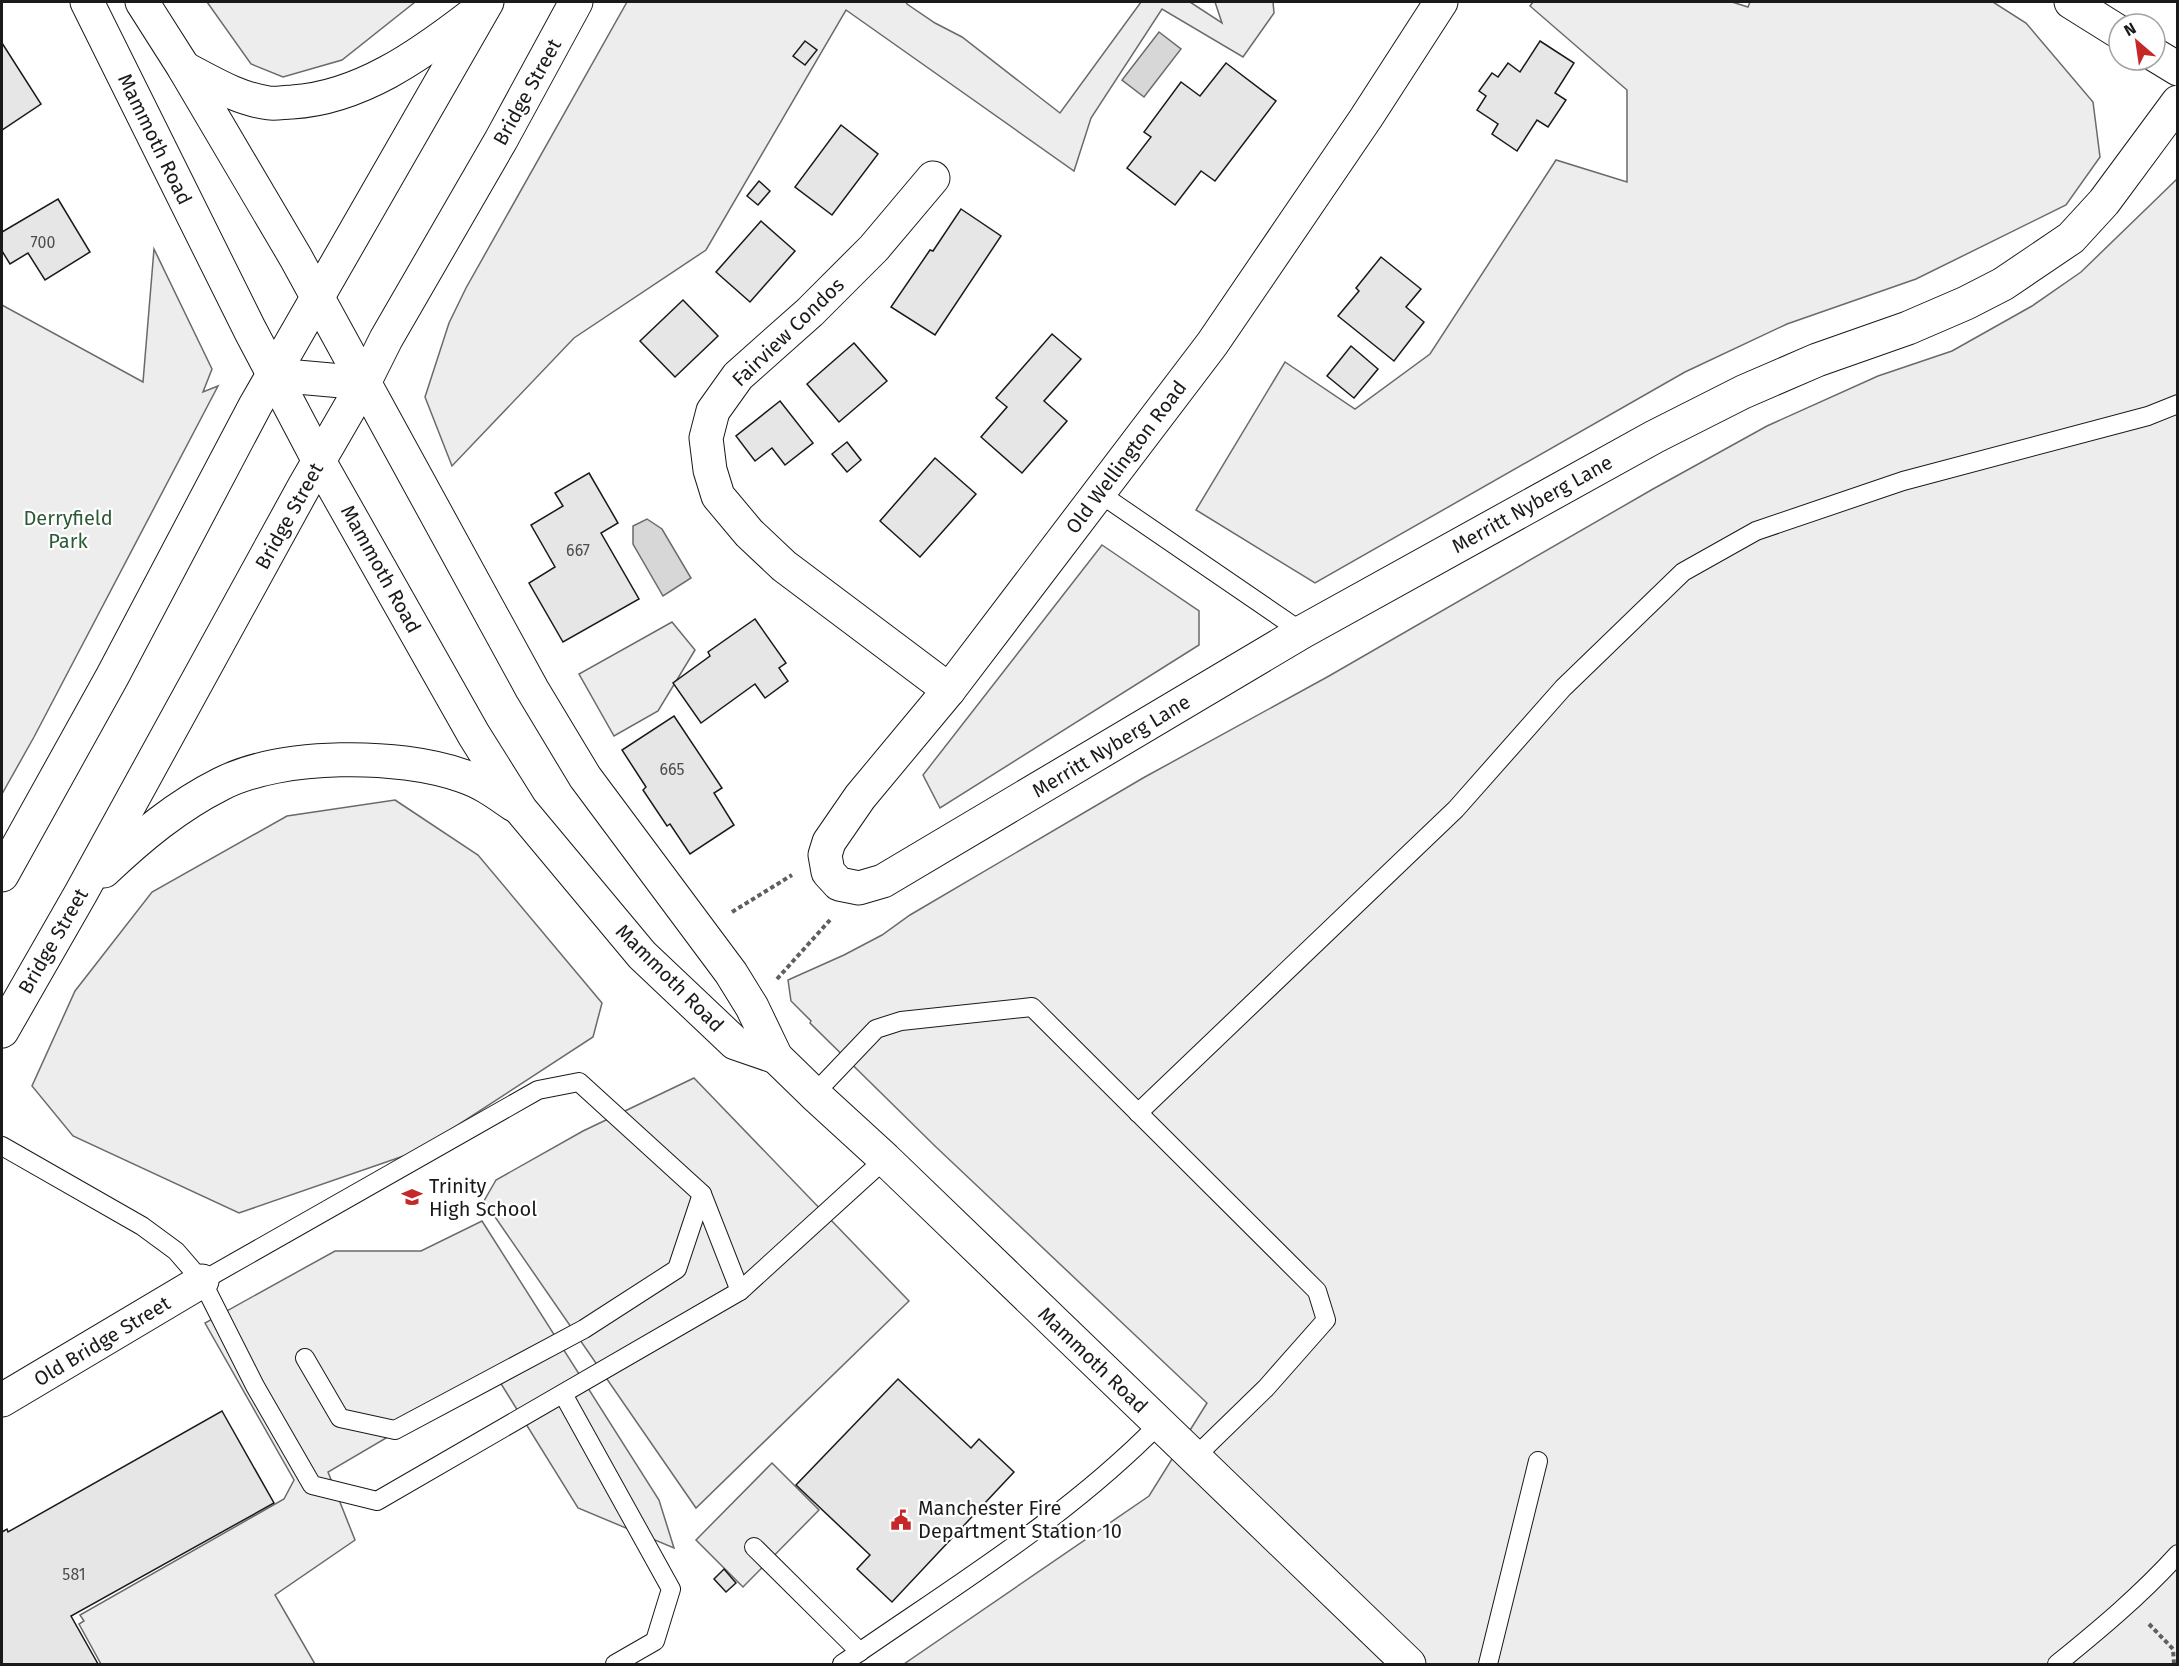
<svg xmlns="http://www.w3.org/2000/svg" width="2179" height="1666" font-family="'Fira Sans',sans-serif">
<rect width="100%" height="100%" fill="#fff"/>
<!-- built -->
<g fill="#ededed" stroke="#6a6a6a" stroke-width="1.5">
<polygon points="207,2 415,2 342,60 283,77 251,64"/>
<polygon points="627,2 906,2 907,4 935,23 962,37 1060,113 1141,2 1190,2 1222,23 1215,2 1273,2 1274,13 1243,57 1162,9 1091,118 1074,171 846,10 706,250 574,338 452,466 425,397 449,323 466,288"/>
<polygon points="1533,2 1732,2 1748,7 1750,2 1993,2 2026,23 2093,102 2100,157 2066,205 1916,279 1787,324 1685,372 1315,583 1196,510 1285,362 1355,409 1430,354 1556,160 1627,182 1627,90 1530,6"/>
<polygon points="2177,179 2177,1664 904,1664 1149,1496 1207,1403 936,1147 810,1023 811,1021 791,1001 788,980 844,955 882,935 910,915 1143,778 1329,676 1653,489 1767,426 1878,376 1952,351 2032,306 2081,272"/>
<polygon points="154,249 212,369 203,392 218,386 34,737 2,794 2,305 143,382"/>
<polygon points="1102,545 1199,611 1199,645 940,808 923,775"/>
<polygon points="672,622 695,650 658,711 614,736 579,674"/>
<polygon points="395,800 478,855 602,1003 593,1037 418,1151 239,1213 73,1136 32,1086 75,991 152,892 287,816"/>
<polygon points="694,1078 909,1301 696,1508 484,1201 496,1180 583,1131"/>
<polygon points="482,1221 659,1500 674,1548 578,1508 495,1374 328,1472 355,1540 275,1595 315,1664 101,1664 79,1624 84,1621 80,1615 284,1499 294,1480 205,1323 335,1251 421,1251"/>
<polygon points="772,1463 819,1510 743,1587 696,1540"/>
</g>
<!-- water -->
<g fill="#d7d7d7" stroke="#6a6a6a" stroke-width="1.5">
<polygon points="1159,32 1181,49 1144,97 1122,80"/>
<polygon points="647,519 662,529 691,578 663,596 633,544 633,526"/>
</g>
<!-- building -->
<g fill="#e6e6e6" stroke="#1a1a1a" stroke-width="1.5">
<polygon points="805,41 817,50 805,65 793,56"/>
<polygon points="1540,41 1574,63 1555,93 1566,100 1548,127 1537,120 1517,151 1492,134 1498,124 1477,110 1486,96 1479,91 1492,73 1498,77 1508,63 1520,72"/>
<polygon points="2,43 41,104 2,130"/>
<polygon points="1226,63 1276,101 1215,181 1201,171 1175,205 1127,168 1151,137 1144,132 1181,82 1200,96"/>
<polygon points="841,125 878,154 832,215 795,187"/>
<polygon points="759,181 770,191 758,205 747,196"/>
<polygon points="58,199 90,252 45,280 28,253 10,264 2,251 2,232"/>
<polygon points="961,209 1001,236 935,335 891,307 930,250 933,251"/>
<polygon points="761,221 795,251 750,302 716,272"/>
<polygon points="1381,257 1421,289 1406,307 1424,322 1394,361 1338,316 1359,291 1356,288"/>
<polygon points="683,300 718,336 675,377 640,341"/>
<polygon points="1052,334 1081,359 1044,401 1067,421 1022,473 981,437 1007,407 996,398"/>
<polygon points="854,343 887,381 839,422 807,384"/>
<polygon points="1351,346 1378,369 1354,398 1327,376"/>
<polygon points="780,401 813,443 785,465 772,448 755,461 736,436"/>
<polygon points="847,442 861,460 847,472 832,454"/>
<polygon points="935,458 976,494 920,557 880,521"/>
<polygon points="589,473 618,523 601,533 639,599 563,642 529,583 555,567 531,525 563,506 555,493"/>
<polygon points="755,619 786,663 779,668 788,681 765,698 755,684 701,723 673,683 710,656 708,652"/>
<polygon points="674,716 722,788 714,793 734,825 690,854 670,824 667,826 643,790 646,787 622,750"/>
<polygon points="898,1379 971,1448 979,1439 1014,1472 892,1602 857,1569 870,1555 796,1485"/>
<polygon points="222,1411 274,1503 71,1616 98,1664 2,1664 2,1532 7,1529 8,1532"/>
<polygon points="724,1569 736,1583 726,1592 714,1579"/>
</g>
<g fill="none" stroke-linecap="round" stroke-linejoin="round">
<!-- lane casing -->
<g stroke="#1a1a1a" stroke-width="20">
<g id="lane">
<polyline points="1099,493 1302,632"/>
<polyline points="814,1094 876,1029 901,1021 1032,1007 1317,1291 1326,1320 1266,1388 1195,1457"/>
<polyline points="1138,1113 1456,809 1563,688 1683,572 1756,531 1903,481 2148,416 2178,404"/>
<polyline points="2,1146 142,1226 176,1251 202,1281 255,1386 312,1485 377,1501 740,1291 885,1159"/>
<polyline points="202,1281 538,1090 579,1082 702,1194 740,1291"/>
<polyline points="305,1358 340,1418 395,1430 584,1329 677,1269 702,1194"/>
<polyline points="563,1394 671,1589 655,1641 615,1664"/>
<polyline points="754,1547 860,1652"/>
<path d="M842 1664C951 1588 1066 1519 1159 1424"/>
<polyline points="1488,1664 1538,1461"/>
<path d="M2057 1664C2099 1630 2141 1595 2178 1554"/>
</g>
</g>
<!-- street casing -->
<g stroke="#1a1a1a" stroke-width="35">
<g id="street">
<polyline points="1441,2 1366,118 1212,344 949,690 860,797 829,842 825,855 828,872 839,884 859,888 883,881 1302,632 1654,437 1743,392 1817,360 1908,328 1966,303 2003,284 2071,238 2104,202 2178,102"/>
<polyline points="933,178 874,248 810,312 738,376 713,411 706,438 710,470 718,496 749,533 784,566 949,690"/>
<polyline points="2,1400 202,1281"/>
</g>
</g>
<!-- secondary casing -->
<g stroke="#1a1a1a" stroke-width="35">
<g id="secondary">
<polyline points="87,2 250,330 319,461 474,735 521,810 642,955 735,1043 776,1057"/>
<polyline points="142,2 184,68 296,258 532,689 585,777 731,973 752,1007 776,1057 814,1094 885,1159 1409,1664"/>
<polyline points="2071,2 2119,32"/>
<polyline points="2155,55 2178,69"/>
<path d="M184 68C211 82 238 99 269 103 276 104 285 102 292 102 360 98 420 55 472 15"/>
<polyline points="275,375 364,383"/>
<path d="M104 871C140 837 177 806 221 784 282 753 398 753 463 776 482 782 498 794 514 805"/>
<polyline points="2,875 112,677 255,406 487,2"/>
<polyline points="2,1031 81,893 305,485 364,383 386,339 501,140 576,2"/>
</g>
</g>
<!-- path -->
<g stroke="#5f5f5f" stroke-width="4" stroke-dasharray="4.5 3" stroke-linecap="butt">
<polyline points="732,912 792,875"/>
<polyline points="777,979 830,920"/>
<polyline points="2149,1624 2173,1649 2174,1664"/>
</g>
<!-- lane -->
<use href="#lane" stroke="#fff" stroke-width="18"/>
<!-- street -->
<use href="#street" stroke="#fff" stroke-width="33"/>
<!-- secondary -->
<use href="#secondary" stroke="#fff" stroke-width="33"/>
</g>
<!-- icons -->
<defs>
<g id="school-bare" transform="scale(1.62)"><path d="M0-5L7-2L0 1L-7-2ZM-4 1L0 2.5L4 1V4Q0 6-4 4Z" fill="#c62828" stroke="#fff" stroke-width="2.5" paint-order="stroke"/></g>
<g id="civic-bare" transform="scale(1.62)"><path d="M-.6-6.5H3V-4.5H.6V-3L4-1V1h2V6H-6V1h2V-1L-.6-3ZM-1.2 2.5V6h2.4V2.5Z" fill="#c62828" stroke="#fff" stroke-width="2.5" paint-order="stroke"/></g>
</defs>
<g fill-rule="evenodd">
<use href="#school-bare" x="412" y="1197"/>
<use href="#civic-bare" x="901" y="1520"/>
</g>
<g text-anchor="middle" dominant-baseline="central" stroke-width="4.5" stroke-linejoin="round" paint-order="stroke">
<!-- number labels -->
<g font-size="16" fill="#4d4d4d">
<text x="43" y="242">700</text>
<text x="578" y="550">667</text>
<text x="672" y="769">665</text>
<text x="74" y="1574">581</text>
</g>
<!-- street labels -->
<g font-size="20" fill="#1a1a1a" stroke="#fff">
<text transform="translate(527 92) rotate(-61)">Bridge Street</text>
<text transform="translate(155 139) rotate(64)">Mammoth Road</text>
<text transform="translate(788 332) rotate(-44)">Fairview Condos</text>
<text transform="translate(1126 457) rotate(-53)">Old Wellington Road</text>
<text transform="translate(1532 504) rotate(-29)">Merritt Nyberg Lane</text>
<text transform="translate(289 516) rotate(-61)">Bridge Street</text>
<text transform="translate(381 569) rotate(61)">Mammoth Road</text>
<text transform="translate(1111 746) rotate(-31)">Merritt Nyberg Lane</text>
<text transform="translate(53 941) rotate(-60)">Bridge Street</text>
<text transform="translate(670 978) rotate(45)">Mammoth Road</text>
<text transform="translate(102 1341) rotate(-31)">Old Bridge Street</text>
<text transform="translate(1093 1360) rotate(44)">Mammoth Road</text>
</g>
<!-- park labels -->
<g font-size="20" fill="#2b5a34" stroke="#fff">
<text x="68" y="518">Derryfield<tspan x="68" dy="23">Park</tspan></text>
</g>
<!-- poi labels -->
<g font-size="20" fill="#1a1a1a" stroke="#fff" text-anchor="start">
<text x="429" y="1186">Trinity<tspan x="429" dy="23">High School</tspan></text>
<text x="918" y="1508">Manchester Fire<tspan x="918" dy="23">Department Station 10</tspan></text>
</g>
</g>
<!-- border -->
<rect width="2179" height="1666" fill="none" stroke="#1a1a1a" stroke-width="6"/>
<!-- north arrow -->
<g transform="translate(2137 42) rotate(331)"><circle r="28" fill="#ffffff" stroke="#a3a3a3" stroke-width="1.5"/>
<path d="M0-4.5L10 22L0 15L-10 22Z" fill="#c62828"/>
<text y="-9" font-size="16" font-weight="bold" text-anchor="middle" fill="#1a1a1a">N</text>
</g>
</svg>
